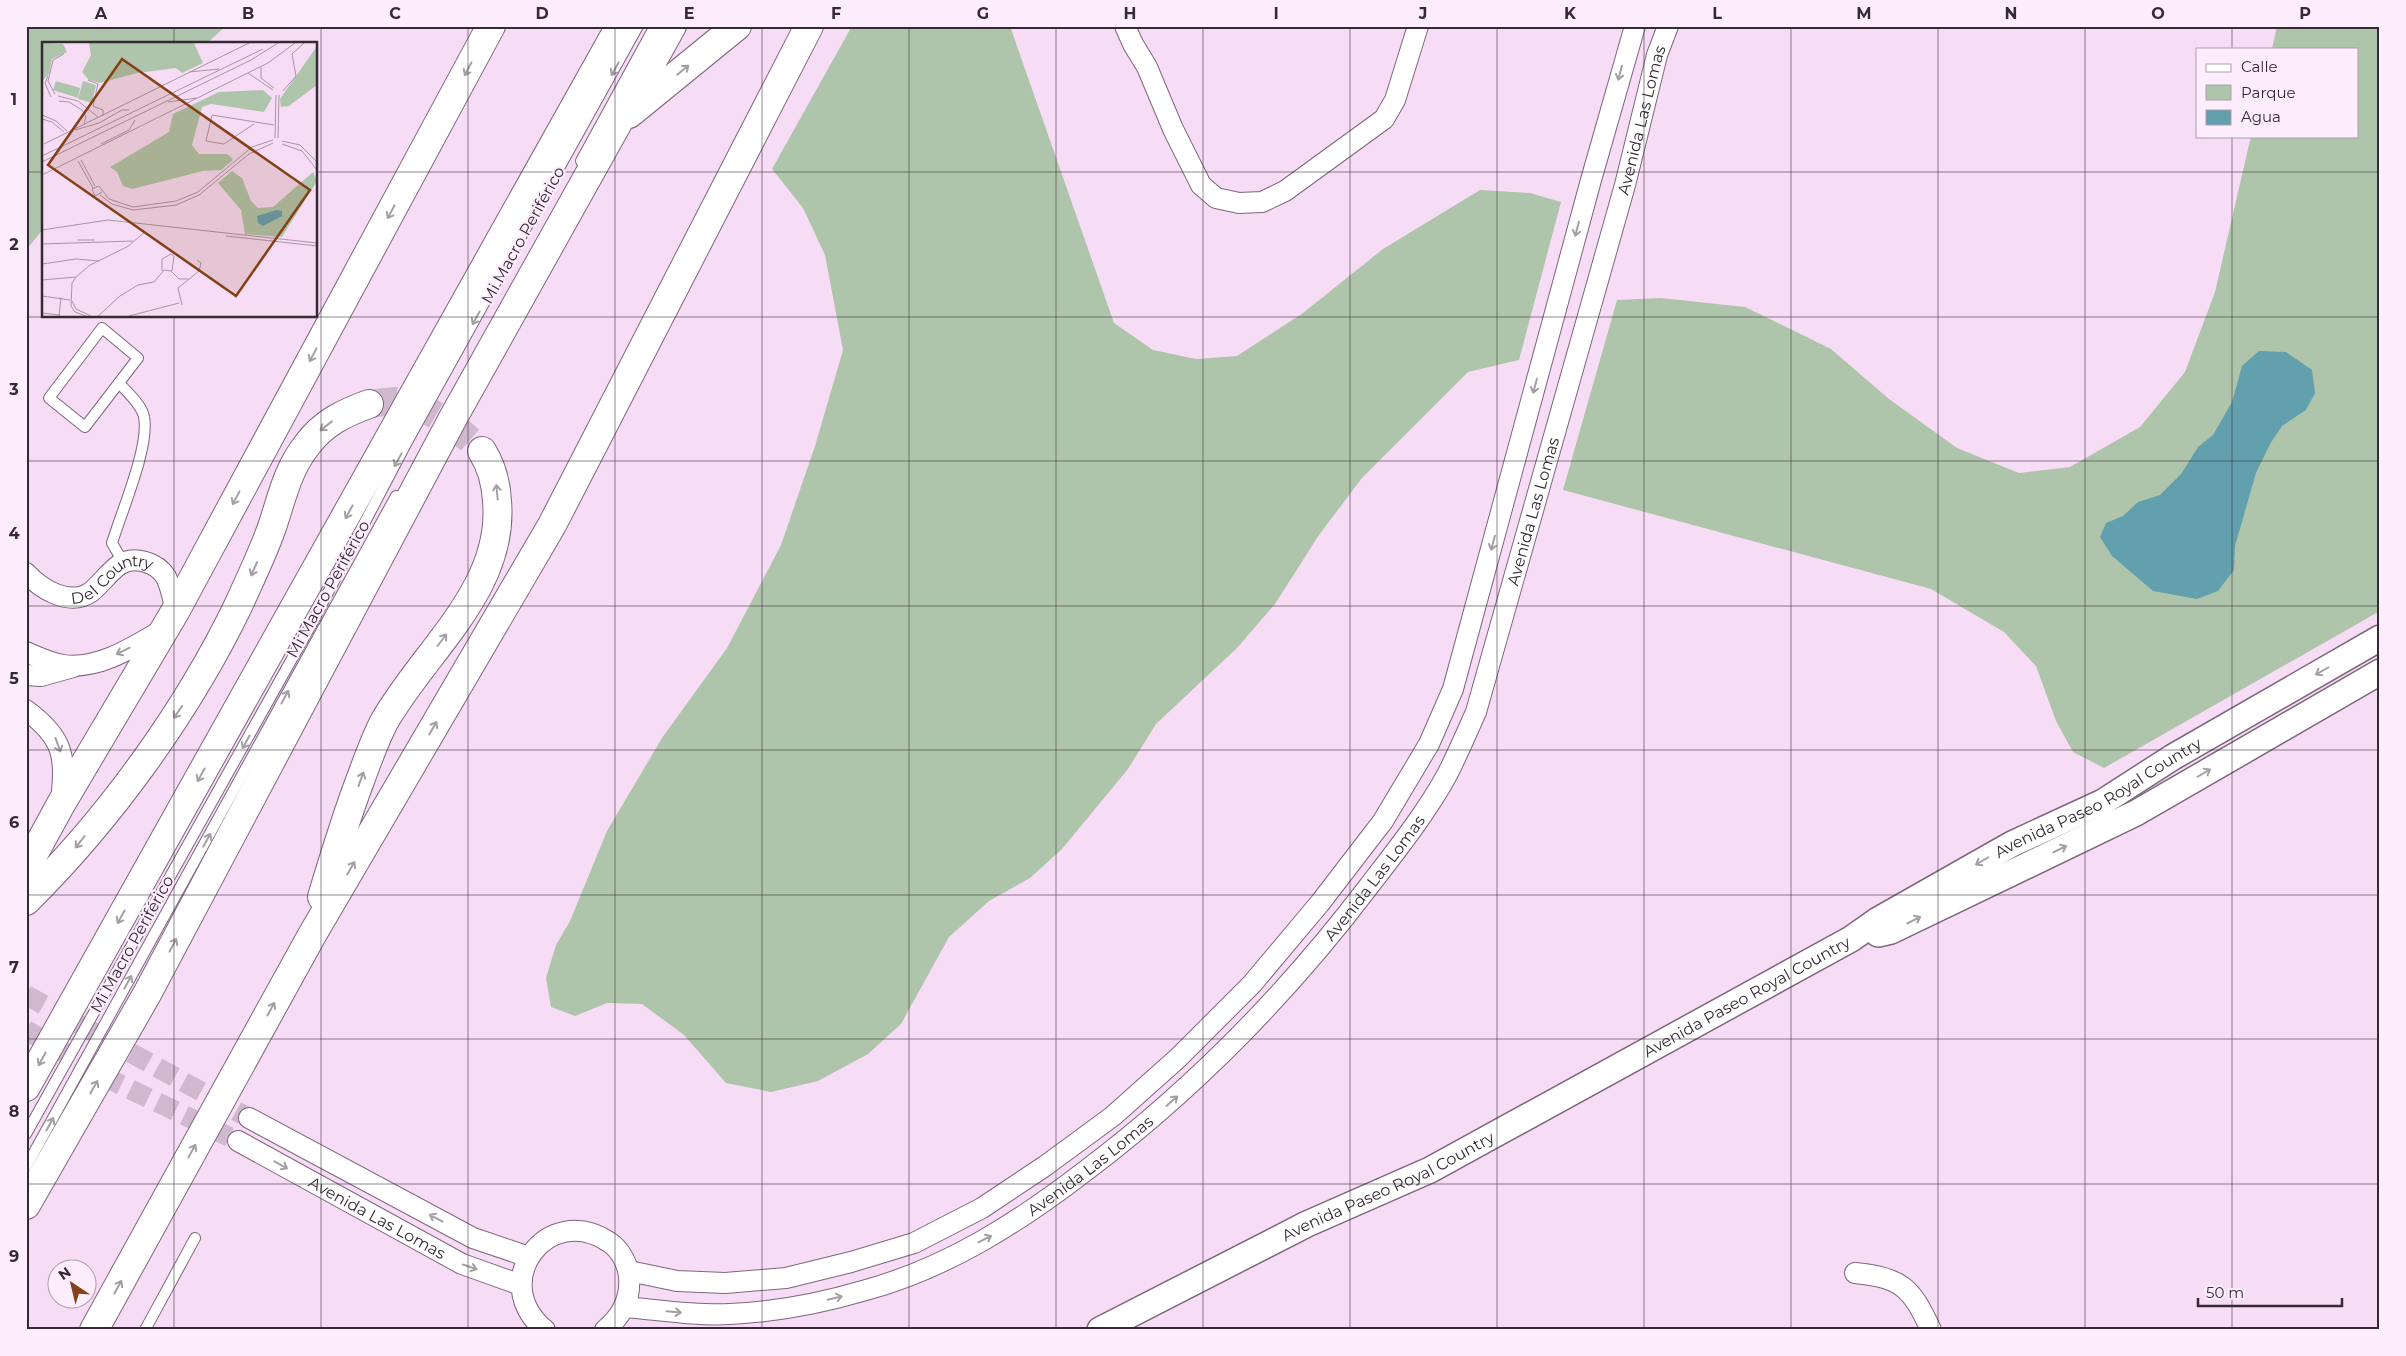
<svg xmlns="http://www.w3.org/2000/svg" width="2406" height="1356" font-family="Montserrat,sans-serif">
<rect width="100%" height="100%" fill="#f7dcf6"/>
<!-- green -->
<g fill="#afc5ab">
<polygon points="26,26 226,26 206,44 44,44 44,228 26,250"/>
<polygon points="852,26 1010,26 1114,323 1153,350 1196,359 1237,356 1303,313 1383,249 1480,190 1530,193 1561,202 1519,360 1468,372 1362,478 1319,535 1275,604 1237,648 1156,724 1128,769 1062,849 1030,878 989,901 949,937 901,1024 868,1054 818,1081 771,1092 726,1083 684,1035 642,1004 607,1003 575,1016 551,1007 546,978 556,945 570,921 607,831 662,738 727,648 781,545 815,446 843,350 825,255 803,208 772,169"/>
<polygon points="2277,26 2380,26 2380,611 2104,768 2073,752 2056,721 2036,666 2004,632 1931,589 1563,490 1617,300 1661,298 1745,307 1831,349 1889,399 1957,448 2019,473 2070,467 2140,427 2185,372 2215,292 2251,136 2357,136 2357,49 2272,49"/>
</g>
<!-- water -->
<polygon fill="#63a0ae" points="2259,351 2286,352 2312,370 2315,393 2306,410 2282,426 2270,444 2256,473 2235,546 2234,570 2218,591 2197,599 2153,591 2112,556 2100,537 2106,523 2123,516 2138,502 2160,495 2181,474 2198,447 2213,435 2232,402 2242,366"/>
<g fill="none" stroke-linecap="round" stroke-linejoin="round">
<!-- minor-tunnel -->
<g stroke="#d0b8cf" stroke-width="20" stroke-dasharray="20 10" stroke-linecap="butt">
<polyline points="26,995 249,1118"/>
<polyline points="26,1030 119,1084 238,1141"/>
</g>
<!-- secondary-tunnel -->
<path stroke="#d0b8cf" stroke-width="28" stroke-dasharray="28 14" stroke-linecap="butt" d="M369 404C378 403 387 401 396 401 424 402 463 432 482 451"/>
<!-- service casing -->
<g stroke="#7e667e" stroke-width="12">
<g id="service">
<polyline points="581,161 655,26"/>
<polygon points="102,328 138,358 85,427 49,398"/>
<path d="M119 383C127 392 142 405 144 417 150 446 121 513 112 543L123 562"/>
<polyline points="26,1134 312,623 408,440 638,26"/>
<polyline points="26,1167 396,496"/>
<polyline points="145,1330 195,1238"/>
</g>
</g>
<!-- minor casing -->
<g stroke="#7e667e" stroke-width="22">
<g id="minor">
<polyline points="1125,26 1133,44 1147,67 1173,129 1201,185 1216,198 1239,203 1262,202 1285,191 1384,119 1395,100 1418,26"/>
<path id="s1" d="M26 573C41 589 69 607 91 592 101 584 108 573 119 565 133 555 157 562 166 577 171 587 173 600 176 610"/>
<path d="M26 652C38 657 50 663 63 665 99 670 135 646 164 629"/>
<polyline points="26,675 41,676 73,667"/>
<path d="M26 710C64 738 66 756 61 801"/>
<polyline points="249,1118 473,1238 529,1257"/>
<path id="s2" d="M238 1141 462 1264 521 1285"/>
<polyline points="629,1271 677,1281 725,1283 786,1278 851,1262 914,1243 982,1208 1045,1166 1113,1116 1178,1058 1252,984 1320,903 1383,821 1429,744 1453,689 1591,180 1635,26"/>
<path d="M1855 1273C1902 1278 1911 1287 1931 1330"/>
<path id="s3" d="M625 1307C660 1310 696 1316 730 1314 776 1312 822 1303 866 1290 947 1268 1019 1222 1084 1172 1193 1090 1287 994 1369 886 1396 851 1427 812 1448 773 1458 753 1467 732 1476 712L1625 185 1657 55 1668 26"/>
<path d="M545 1330C487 1282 548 1201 609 1242 620 1249 628 1264 629 1277 631 1299 622 1316 605 1330"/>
</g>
</g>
<!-- tertiary casing -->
<g stroke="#7e667e" stroke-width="28">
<g id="tertiary">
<polyline points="1878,934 1891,931 2136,813 2380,672"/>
<path id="s4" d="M1100 1330 1307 1224 1430 1170 1851 939 1878 920 2012 844 2103 802 2173 757 2380 638"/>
</g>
</g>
<!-- secondary casing -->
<g stroke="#7e667e" stroke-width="30">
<g id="secondary">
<polyline points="26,868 61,804 176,610 491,26"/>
<path d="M322 897C334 857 346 817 361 778 368 759 375 739 384 722 424 651 505 589 497 501 496 482 492 467 482 451"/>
<path d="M26 901C110 818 188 710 239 604 250 579 263 553 272 527 282 498 287 470 307 445 323 423 344 413 369 404"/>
<polyline points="94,1330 312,935 552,525 809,26"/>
</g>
</g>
<!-- motorway casing -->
<g stroke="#7e667e" stroke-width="30">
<g id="motorway">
<polyline points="629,114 737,26"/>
<polyline points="26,1087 620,26"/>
<polyline points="26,1205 147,994 453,418 672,26"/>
</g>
</g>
<!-- service -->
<use href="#service" stroke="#fff" stroke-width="10"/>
<!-- minor -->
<use href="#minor" stroke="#fff" stroke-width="20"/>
<!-- tertiary -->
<use href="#tertiary" stroke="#fff" stroke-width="25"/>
<!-- secondary -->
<use href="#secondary" stroke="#fff" stroke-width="28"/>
<!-- motorway -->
<use href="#motorway" stroke="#fff" stroke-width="28"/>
</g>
<!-- one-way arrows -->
<defs><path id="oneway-shaft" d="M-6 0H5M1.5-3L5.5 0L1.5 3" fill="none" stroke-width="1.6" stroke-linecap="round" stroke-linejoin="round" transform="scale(1.25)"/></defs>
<g stroke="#a49fa4">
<use href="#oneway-shaft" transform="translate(468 69) rotate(118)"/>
<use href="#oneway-shaft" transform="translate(615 69) rotate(119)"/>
<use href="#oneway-shaft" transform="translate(683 70) rotate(-39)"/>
<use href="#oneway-shaft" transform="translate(1620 73) rotate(105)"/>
<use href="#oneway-shaft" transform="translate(391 212) rotate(118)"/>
<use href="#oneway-shaft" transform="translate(1577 229) rotate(105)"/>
<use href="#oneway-shaft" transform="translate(476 318) rotate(119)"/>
<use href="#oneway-shaft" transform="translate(313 355) rotate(118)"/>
<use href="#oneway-shaft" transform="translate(1535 386) rotate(105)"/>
<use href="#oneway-shaft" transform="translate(326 426) rotate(142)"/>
<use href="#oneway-shaft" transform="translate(398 460) rotate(118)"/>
<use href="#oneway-shaft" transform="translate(497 492) rotate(-95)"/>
<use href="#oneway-shaft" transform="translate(236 498) rotate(118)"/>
<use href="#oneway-shaft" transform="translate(349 512) rotate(119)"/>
<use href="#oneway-shaft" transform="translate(1493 543) rotate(105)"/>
<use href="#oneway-shaft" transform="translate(254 569) rotate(114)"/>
<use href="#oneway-shaft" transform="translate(442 640) rotate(-53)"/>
<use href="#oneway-shaft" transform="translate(123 651) rotate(154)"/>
<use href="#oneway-shaft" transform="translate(2322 671) rotate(150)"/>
<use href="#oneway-shaft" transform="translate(285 697) rotate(-61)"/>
<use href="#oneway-shaft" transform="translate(178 712) rotate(124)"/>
<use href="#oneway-shaft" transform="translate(433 728) rotate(-60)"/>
<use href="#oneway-shaft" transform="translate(246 742) rotate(119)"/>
<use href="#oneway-shaft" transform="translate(58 745) rotate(70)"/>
<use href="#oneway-shaft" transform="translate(2204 773) rotate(-30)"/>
<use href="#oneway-shaft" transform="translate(201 775) rotate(119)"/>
<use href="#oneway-shaft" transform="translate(361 779) rotate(-70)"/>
<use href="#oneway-shaft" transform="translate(207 840) rotate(-61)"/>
<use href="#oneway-shaft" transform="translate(80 842) rotate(128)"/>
<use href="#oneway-shaft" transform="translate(2060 849) rotate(-26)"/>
<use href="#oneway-shaft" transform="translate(1982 861) rotate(150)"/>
<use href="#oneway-shaft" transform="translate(351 868) rotate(-60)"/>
<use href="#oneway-shaft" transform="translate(121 917) rotate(119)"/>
<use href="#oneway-shaft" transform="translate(1914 920) rotate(-26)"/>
<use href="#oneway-shaft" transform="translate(173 945) rotate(-62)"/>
<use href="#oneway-shaft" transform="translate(128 982) rotate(-61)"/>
<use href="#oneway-shaft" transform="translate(271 1009) rotate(-61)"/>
<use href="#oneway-shaft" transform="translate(42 1059) rotate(119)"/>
<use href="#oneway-shaft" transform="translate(94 1087) rotate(-60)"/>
<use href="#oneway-shaft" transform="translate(1172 1101) rotate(-41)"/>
<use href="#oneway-shaft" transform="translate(50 1124) rotate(-61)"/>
<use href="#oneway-shaft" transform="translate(192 1151) rotate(-61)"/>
<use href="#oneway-shaft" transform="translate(281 1165) rotate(29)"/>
<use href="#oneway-shaft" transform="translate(436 1218) rotate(-152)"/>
<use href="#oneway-shaft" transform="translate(985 1239) rotate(-27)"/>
<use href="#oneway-shaft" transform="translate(470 1267) rotate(19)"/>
<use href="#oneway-shaft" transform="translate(118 1287) rotate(-61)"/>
<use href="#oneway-shaft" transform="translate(835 1298) rotate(-14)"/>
<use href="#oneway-shaft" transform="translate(674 1312) rotate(5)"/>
</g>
<!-- grid -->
<path fill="none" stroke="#342a34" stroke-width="1" stroke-opacity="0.55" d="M174 26V44M321 26V1330M468 26V1330M615 26V1330M762 26V1330M909 26V1330M1056 26V1330M1203 26V1330M1350 26V1330M1497 26V1330M1644 26V1330M1791 26V1330M1938 26V1330M2085 26V1330M2232 26V49M2232 136V1330M26 172H44M316 172H2380M174 316V1330M26 317H2380M26 461H2380M26 606H2380M26 750H2380M26 895H2380M26 1039H2380M26 1184H2380"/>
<g text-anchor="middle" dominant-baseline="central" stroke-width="4.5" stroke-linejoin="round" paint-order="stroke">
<!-- street labels -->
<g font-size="16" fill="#342a34" stroke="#fdedfd">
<text stroke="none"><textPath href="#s3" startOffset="1718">Avenida Las Lomas</textPath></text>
<text transform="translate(523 235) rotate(-61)">Mi Macro Periférico</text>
<text stroke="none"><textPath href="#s3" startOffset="1312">Avenida Las Lomas</textPath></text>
<text stroke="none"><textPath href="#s1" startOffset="100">Del Country</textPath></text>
<text transform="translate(328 589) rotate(-61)">Mi Macro Periférico</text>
<text stroke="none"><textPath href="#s4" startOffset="1132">Avenida Paseo Royal Country</textPath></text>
<text stroke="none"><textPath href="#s3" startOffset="908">Avenida Las Lomas</textPath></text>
<text transform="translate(132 944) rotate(-61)">Mi Macro Periférico</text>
<text stroke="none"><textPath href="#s4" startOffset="728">Avenida Paseo Royal Country</textPath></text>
<text stroke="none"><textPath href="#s3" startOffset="502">Avenida Las Lomas</textPath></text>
<text stroke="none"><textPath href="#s4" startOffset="322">Avenida Paseo Royal Country</textPath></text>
<text stroke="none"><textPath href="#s2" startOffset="159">Avenida Las Lomas</textPath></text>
</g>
</g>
<!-- overview -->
<g transform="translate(42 42)">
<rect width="275" height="275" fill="#f7dcf6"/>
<path d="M0 1 21 2 25 10 10 17 7 32 0 39ZM47 1H152L161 21 140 31 134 26 95 31 58 41 47 38 40 30 49 13ZM275 4V43L247 64 239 65 238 57ZM14 39 38 46 36 56 11 48ZM41 39 54 43 50 61 36 57ZM221 48 230 56 222 70 169 62 160 65 150 103 157 112H185L189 115 191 118 179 128 161 129 90 147 81 144 75 130 68 125 127 90 131 72 177 50ZM190 129 200 136 209 159 216 166 231 165 271 130 275 139 240 195 203 192 199 168 176 141Z" fill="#afc5ab"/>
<path d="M235 168 240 169V174L221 184 216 181 215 174Z" fill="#63a0ae"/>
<path fill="none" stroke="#a995a8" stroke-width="1" d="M219 25V36L232 46M147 30 177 27M206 31 231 48M6 34 3 41 9 55M46 38 56 42 51 64 61 68V74M241 49 254 34 250 12 262 1M13 52 6 39 11 18 22 12M16 54 36 59 56 75M17 59 27 60 40 68 44 75 42 82M126 60 155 56M0 73 14 79 25 89M0 77 10 80 22 90M212 82 182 102 164 99 170 73 232 83M33 88 57 81 80 68H87M233 96 234 53M236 96 237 53M240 99 258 103 275 120M2 102 207 1M59 102 87 88 93 78M240 102 260 109 275 128M0 114 221 7M39 118 53 144M36 119 51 146M0 120 209 18 236 1M0 133 226 21 253 1M60 150 53 154 50 147 57 144 67 157 91 165 134 159 156 150 210 105 231 98M58 153 70 162 91 168 134 163 157 153 207 112 231 101M0 188 66 178 275 201M184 194 275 204M35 198H53M0 202 91 199M0 222 34 217 57 219M120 229V217L129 212 132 214 130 229M0 238 34 235M0 254 28 258M30 259 34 267 49 274M140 263 136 246 157 229 159 221 155 218M0 271 18 273M17 274 19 255M44 274 33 270 29 264 30 241 34 235 48 223 85 205 103 190M56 274 78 254 96 243 112 240 122 228 129 229 137 237H147M87 274 137 261"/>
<path fill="#844016" fill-opacity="0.15" stroke="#844016" stroke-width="2.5" d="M80 17 268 148 194 254 6 123Z"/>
<rect width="275" height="275" fill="none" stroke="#342a34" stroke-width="2.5"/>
</g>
<!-- border -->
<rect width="2406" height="1356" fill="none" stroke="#fdedfd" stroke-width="55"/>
<!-- legend -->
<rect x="2196" y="48" width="162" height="90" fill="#fdedfd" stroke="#ad9fad"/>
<rect x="2206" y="64" width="25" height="8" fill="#ffffff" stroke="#ad9fad"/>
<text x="2241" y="72" font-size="15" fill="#342a34">Calle</text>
<rect x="2206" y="85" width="25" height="15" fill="#afc5ab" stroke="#ad9fad"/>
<text x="2241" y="98" font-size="15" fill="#342a34">Parque</text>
<rect x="2206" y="110" width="25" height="15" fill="#63a0ae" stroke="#ad9fad"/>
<text x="2241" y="122" font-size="15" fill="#342a34">Agua</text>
<!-- north arrow -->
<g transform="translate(72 1284) rotate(325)"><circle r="24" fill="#fdedfd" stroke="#ad9fad"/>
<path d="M0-4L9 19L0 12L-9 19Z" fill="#844016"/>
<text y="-8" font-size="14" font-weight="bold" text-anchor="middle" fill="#342a34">N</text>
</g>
<!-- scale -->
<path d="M2198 1298v8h144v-8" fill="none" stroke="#342a34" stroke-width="2.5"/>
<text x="2206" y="1298" font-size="15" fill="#342a34" stroke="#fdedfd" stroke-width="4" paint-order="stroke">50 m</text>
<rect x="28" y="28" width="2350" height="1300" fill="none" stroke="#342a34" stroke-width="2"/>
<g font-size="16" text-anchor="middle" font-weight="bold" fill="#342a34">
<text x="101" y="19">A</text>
<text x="248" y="19">B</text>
<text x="395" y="19">C</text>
<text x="542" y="19">D</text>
<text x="689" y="19">E</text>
<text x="836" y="19">F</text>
<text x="983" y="19">G</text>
<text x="1130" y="19">H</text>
<text x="1276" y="19">I</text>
<text x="1423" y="19">J</text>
<text x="1570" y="19">K</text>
<text x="1717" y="19">L</text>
<text x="1864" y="19">M</text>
<text x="2011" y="19">N</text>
<text x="2158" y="19">O</text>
<text x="2305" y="19">P</text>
<text x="14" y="105">1</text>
<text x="14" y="250">2</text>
<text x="14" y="395">3</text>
<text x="14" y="539">4</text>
<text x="14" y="684">5</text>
<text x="14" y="828">6</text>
<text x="14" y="973">7</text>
<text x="14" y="1117">8</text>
<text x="14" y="1262">9</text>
</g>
</svg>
